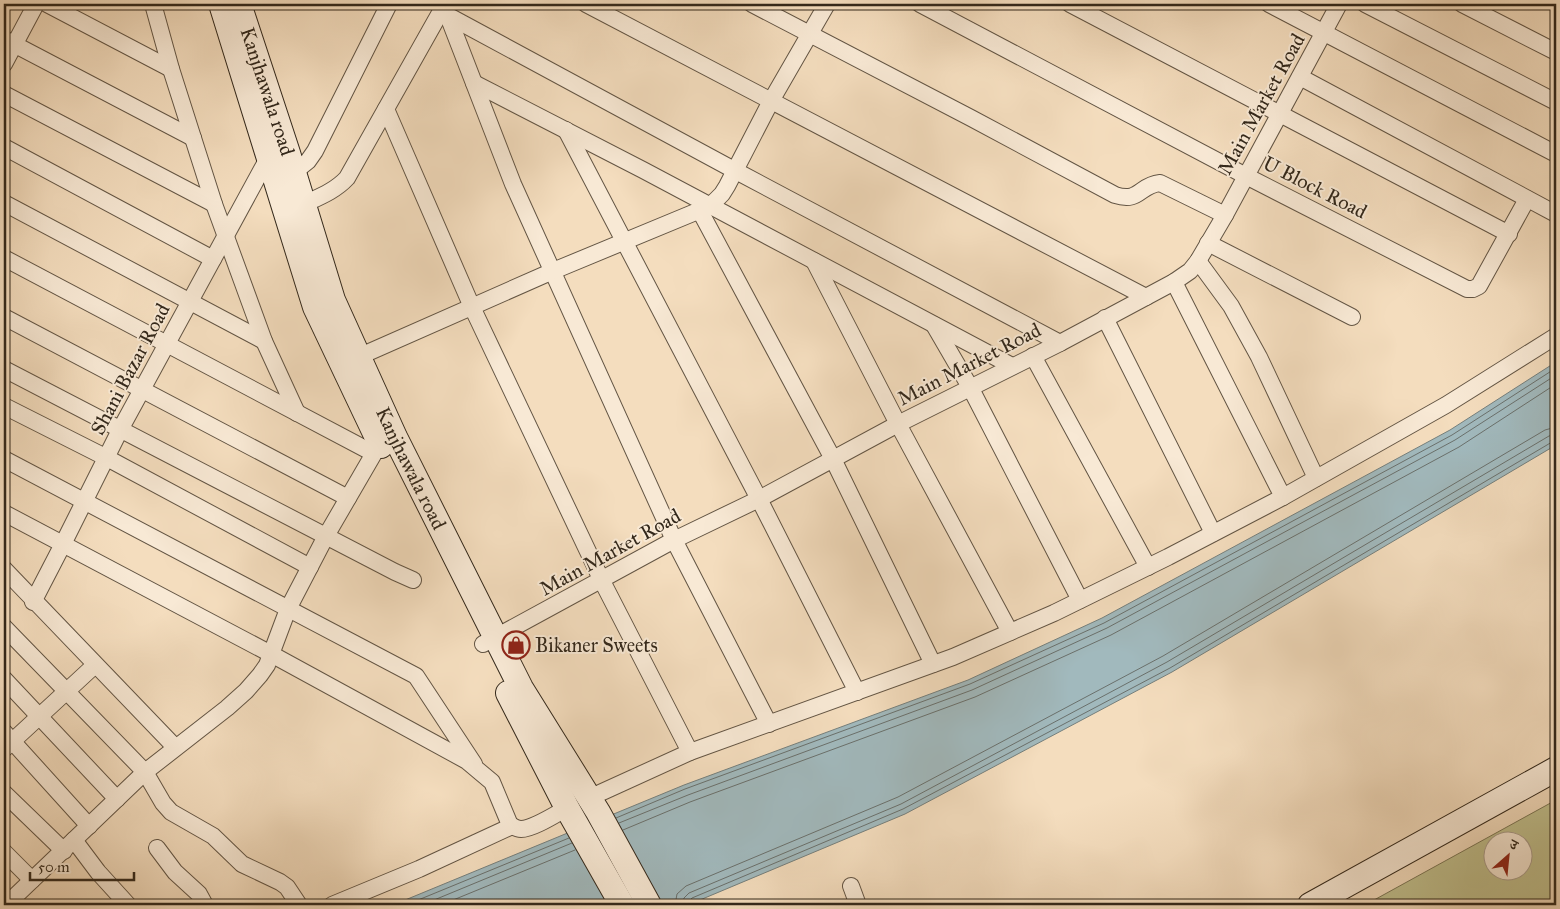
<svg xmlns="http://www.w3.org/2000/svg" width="1560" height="909" font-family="'IM FELL Great Primer','Noto Serif Devanagari',serif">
<rect width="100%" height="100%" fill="#f4ddbe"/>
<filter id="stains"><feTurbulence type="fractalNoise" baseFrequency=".004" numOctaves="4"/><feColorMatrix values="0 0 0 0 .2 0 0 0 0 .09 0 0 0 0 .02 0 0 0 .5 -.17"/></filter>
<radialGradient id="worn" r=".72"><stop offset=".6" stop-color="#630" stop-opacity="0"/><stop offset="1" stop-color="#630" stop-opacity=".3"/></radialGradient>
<!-- green -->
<path fill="#c0c08e" stroke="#7a7454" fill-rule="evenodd" d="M1556 800V905H1365ZM1492 842H1522V872H1492Z"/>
<!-- water -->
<polygon fill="#a1b9bd" stroke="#757f7c" points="1556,362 1556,445 1172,672 905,814 688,905 393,905 684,785 968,680 1102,618 1450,430"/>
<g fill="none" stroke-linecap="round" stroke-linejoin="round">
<!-- shore -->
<g stroke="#6a706c" stroke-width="1">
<polyline points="616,818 685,789 970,684 1104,623 1452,435 1556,368"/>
<polyline points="619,823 688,795 972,690 1107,628 1455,440 1556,375"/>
<polyline points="623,830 690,802 975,697 1111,635 1459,447 1556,384"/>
<polyline points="406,905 569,838"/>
<polyline points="422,905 572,843"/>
<polyline points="441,905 575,850"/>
<polyline points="675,905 677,894 686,886 898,797 1163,656 1545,430 1556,427"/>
<polyline points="682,905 684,898 689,893 901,804 1167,662 1549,436 1556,434"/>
<polyline points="688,905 689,901 692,898 903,809 1170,668 1552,442 1556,441"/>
</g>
<!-- street casing -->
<g stroke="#635544" stroke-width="18">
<g id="street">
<polyline points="47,4 171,69"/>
<polyline points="153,4 171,69 214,204 264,341 297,413"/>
<polyline points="586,4 1146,297"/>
<path d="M752 4 971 118 1115 195C1140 203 1139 185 1160 183L1225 215"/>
<polyline points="920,4 1246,176 1467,289 1473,289 1479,286 1527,199"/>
<polyline points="1070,4 1509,234"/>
<polyline points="1269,4 1556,154"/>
<polyline points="1365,4 1556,102"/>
<polyline points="1462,4 1556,52"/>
<polyline points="445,14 734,170 1060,343"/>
<polyline points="448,16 513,184 674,540 769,724"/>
<polyline points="4,39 193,138"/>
<polyline points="4,64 36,4"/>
<polyline points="1300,77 1556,214"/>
<polyline points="474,83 643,170 1012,366"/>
<polyline points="4,94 214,204"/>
<polyline points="386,109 472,307 602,581 690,752"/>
<polyline points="566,130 759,499 857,692"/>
<polyline points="4,147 213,259"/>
<polyline points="293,173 308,161 315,151 389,4"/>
<polyline points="4,203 264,341"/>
<path d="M302 205C319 197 335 191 347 178L445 4"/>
<polyline points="700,211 833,459 933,664"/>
<polyline points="1208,243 1352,317"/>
<polyline points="4,258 373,453"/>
<polyline points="814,261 898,424 1010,632"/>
<polyline points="1198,261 1231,306 1259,357 1316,478"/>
<polyline points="1174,282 1283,497"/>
<polyline points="4,317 348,498"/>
<polyline points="1105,318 1213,533"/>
<polyline points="934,325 970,387 1080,600"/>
<polyline points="1033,356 1148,567"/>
<polyline points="349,361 553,271 710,206 722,194 727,186 771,101 827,4"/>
<polyline points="4,369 395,572 413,580"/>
<polyline points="4,406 107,458 310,567"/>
<polyline points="4,459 416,676 474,764"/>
<path d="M4 513 271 654 467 761 492 782 510 825C514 827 517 829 521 829 533 829 556 814 567 808"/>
<polyline points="4,569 175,747"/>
<polyline points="33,602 63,544 120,430 268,158 274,157"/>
<polyline points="4,627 145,772 163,803 171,812 213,836 242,864 280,882 287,887 299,905"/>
<polyline points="483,644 674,540 759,499 898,424 1060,343 1174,282 1190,271 1198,261 1225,215 1339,4"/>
<polyline points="4,679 117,799"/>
<polyline points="4,732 89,826"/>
<polyline points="4,749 95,665"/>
<polyline points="4,793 64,851"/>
<polyline points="589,798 690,752 953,657 1054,613 1168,557 1283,497 1446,405 1556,336"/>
<polyline points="74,840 98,872 128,905"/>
<polyline points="157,848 175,872 199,894 205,905"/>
<polyline points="4,852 32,880"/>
<polyline points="851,886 858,905"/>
<polyline points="6,905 145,772 227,708 246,691 260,675 267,665 288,609 326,536 380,443"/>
<polyline points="332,905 419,869 512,826"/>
</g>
</g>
<!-- secondary casing -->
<g stroke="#33281b" stroke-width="26">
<g id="secondary">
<polyline points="221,4 315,307 381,446"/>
<path id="s1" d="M239 4 288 153 333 300 395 437 521 688 598 812 649 905"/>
<polyline points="508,693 567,808 622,905"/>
<polyline points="1310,905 1556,769"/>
</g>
</g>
<!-- street -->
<use href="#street" stroke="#f8e9d5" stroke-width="16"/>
<!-- secondary -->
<use href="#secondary" stroke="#f8e9d5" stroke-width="24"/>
</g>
<!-- icons -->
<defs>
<g id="shop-ring" transform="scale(1.4375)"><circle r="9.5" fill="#f8e9d5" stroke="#8f2418" stroke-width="1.5"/><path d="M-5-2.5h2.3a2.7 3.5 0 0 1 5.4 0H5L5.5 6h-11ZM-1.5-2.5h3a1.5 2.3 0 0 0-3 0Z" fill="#8f2418"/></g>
</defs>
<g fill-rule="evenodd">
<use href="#shop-ring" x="516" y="645"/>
</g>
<g text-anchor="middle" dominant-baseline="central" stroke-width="4" stroke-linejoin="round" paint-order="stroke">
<!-- street labels -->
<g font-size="20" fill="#33281b" stroke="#f8e9d5">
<text stroke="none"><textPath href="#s1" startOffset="92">Kanjhawala road</textPath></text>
<text transform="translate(1261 104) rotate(-61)">Main Market Road</text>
<text transform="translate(1315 187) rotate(27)">U Block Road</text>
<text transform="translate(969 364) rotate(-27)">Main Market Road</text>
<text transform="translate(130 369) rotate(-62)">Shani Bazar Road</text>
<text stroke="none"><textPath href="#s1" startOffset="496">Kanjhawala road</textPath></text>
<text transform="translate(610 552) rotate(-29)">Main Market Road</text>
</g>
<!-- poi labels -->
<g font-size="20" fill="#33281b" stroke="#f8e9d5" text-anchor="start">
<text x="535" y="645">Bikaner Sweets</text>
</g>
</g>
<!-- margin -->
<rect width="1560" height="909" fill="none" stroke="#f4ddbe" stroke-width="20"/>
<rect x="5" y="5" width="1550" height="899" fill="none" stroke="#33281b" stroke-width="2.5"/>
<rect x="10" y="10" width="1540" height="889" fill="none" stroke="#33281b"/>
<!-- north arrow -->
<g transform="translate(1508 856) rotate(27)"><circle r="24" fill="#f8e9d5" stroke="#a99c8b"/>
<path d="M0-4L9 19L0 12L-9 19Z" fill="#8f2418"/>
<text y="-8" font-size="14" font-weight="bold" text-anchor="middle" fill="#33281b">उ</text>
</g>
<!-- scale -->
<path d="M30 872v8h104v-8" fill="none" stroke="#33281b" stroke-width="2.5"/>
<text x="38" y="872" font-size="15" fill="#33281b" stroke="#f8e9d5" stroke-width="4" paint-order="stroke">50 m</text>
<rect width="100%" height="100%" filter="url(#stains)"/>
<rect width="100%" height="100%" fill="url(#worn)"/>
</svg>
